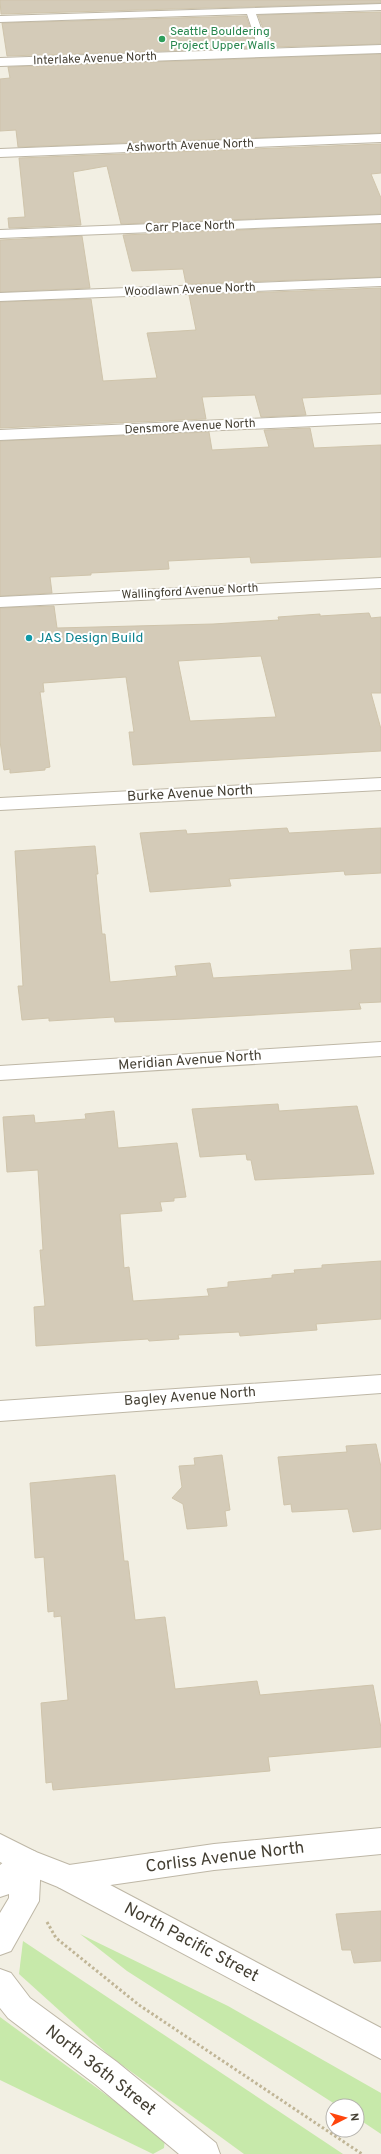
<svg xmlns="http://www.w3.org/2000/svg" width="381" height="2154" font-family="Overpass,sans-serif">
<rect width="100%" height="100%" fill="#f2efe3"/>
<!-- green -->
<g fill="#c7e9aa">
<polygon points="80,1934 228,2006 381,2093 381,2134 357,2118 357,2106 338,2106 127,1971"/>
<polygon points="23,1941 343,2154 244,2154 111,2057 19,1974"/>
<polygon points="0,2017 165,2138 164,2148 153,2154 0,2080"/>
</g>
<!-- building -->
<g fill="#d4cbb8" stroke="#cfc4ab" fill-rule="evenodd">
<polygon points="0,0 381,0 381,3 1,14"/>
<polygon points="381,12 381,44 270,47 258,15"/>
<polygon points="246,16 257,48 7,56 2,23"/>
<polygon points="381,54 381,133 18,147 16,130 0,131 0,79 10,78 8,67"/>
<polygon points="381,144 381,173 371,174 381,198 381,214 121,224 107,166 73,172 81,225 9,228 8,218 25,217 19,158"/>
<polygon points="381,224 381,277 186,284 183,269 132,271 123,235"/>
<polygon points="82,236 90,288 0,292 0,240"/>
<polygon points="381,288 381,394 302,398 306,415 261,417 255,395 202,397 206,419 0,428 0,302 91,299 103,381 157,378 147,333 196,330 189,295"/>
<polygon points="310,428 314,448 381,445 381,557 251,563 250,557 168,561 169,569 91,573 91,575 50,577 52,593 0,596 0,441 209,432 212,450 269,447 264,430"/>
<path d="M54 606 57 628 213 624 279 620 278 617 320 614V616L369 613 371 618 381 617V693H371L381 729V751L133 765 129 732H134L126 677 43 683 44 692H40L50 767 45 768V770L10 773V769L4 770 0 741V608ZM261 656 276 717 190 721 178 661Z"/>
<polygon points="287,828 289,833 381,828 381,873 345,875 344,871 229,879 231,886 150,892 140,833 186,830 187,834"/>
<polygon points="95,846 98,874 96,874 102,934 105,934 110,982 177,976 175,966 210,963 213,978 352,970 350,950 381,948 381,1002 359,1003 361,1009 185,1019 115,1022 114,1017 49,1021 49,1018 22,1020 18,986 23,986 15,851"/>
<polygon points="278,1104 279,1111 357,1106 374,1174 255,1180 251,1160 247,1160 246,1154 200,1157 192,1109"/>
<polygon points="114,1111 118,1148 177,1143 186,1197 174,1198 174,1201 160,1202 162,1211 120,1214 124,1268 129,1267 133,1301 209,1296 207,1289 228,1287 228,1282 272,1278 272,1275 295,1273 294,1270 322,1268 322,1265 381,1261 381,1319 316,1324 317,1330 240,1336 239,1332 178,1335 179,1339 149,1341 148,1339 36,1346 34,1307 45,1306 40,1250 43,1250 38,1170 7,1172 3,1117 34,1115 35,1123 86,1119 85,1114"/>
<polygon points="376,1444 381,1467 381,1529 353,1532 348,1509 292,1512 291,1504 284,1505 278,1457 347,1452 346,1446"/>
<polygon points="222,1455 230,1510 225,1511 227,1526 187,1529 183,1504 172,1498 182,1487 179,1466 195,1465 194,1458"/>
<polygon points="115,1475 124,1561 128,1561 135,1620 165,1617 175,1689 257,1681 260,1695 373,1685 381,1728 381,1747 268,1757 270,1771 53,1790 52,1782 46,1783 41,1703 68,1700 61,1616 54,1617 54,1611 48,1612 44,1557 35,1558 30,1483"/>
<polygon points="381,1911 381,1961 354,1963 351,1950 342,1950 336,1914"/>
</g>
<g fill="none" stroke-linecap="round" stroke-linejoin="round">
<!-- service casing -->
<g stroke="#beb7a6" stroke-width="2">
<polygon id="service" points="381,4 381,10 256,14 270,53 265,56 260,53 247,14 0,22 0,16"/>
</g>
<!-- minor casing -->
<g stroke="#beb7a6" stroke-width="2">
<g id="minor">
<polygon points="381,45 381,53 0,66 0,58"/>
<polygon points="381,134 381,142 0,157 0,149"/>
<polygon points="381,215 381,223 0,238 0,230"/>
<polygon points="381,278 381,286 0,301 0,293"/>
<polygon points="381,413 381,423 0,440 0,430"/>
<polygon points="381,778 381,790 0,810 0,798"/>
<polygon points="381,1042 381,1056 0,1080 0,1066"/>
<polygon points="381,1375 381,1393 0,1421 0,1401"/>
<polygon points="381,1828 381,1854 214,1870 69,1891 58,1887 54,1878 58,1869 69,1865 214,1844"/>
<polygon points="26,1848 36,1852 41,1861 39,1901 11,1951 0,1955 0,1913 9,1898 9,1894 0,1897 0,1865 16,1852"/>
<polygon points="0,1969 11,1973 30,1998 117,2062 216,2143 220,2154 179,2154 95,2084 8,2018 0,2008"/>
</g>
</g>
<!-- tertiary casing -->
<g stroke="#beb7a6" stroke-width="2">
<g id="tertiary">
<polygon points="381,578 381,588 0,607 0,597"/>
<polygon points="0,1834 36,1852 80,1869 381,2028 381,2059 58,1887 16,1870 0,1862"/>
</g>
</g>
<!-- path -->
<polyline stroke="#c0b596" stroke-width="3" stroke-dasharray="2.5 2.5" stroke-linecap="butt" points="47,1922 56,1938 139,2005 362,2154"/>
<!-- service -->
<use href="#service" fill="#fff" fill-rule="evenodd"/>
<!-- minor -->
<use href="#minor" fill="#fff" fill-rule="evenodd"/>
<!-- tertiary -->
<use href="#tertiary" fill="#fff" fill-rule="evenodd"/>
</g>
<!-- markers -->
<circle fill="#2e9e5b" stroke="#fff" stroke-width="1.5" cx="162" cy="39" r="4"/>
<circle fill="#0f9aa8" stroke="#fff" stroke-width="1.5" cx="29" cy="638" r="4"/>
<g text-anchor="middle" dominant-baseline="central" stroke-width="4" stroke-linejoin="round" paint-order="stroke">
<!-- far-leisure labels -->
<g font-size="12" fill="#27864d" stroke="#fff" text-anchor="start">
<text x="170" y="32">Seattle Bouldering<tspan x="170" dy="14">Project Upper Walls</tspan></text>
</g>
<!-- far-street labels -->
<g font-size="12" fill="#443f33" stroke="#fff">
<text transform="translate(95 59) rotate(-2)">Interlake Avenue North</text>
<text transform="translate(190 146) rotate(-2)">Ashworth Avenue North</text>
<text transform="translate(190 227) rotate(-2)">Carr Place North</text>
<text transform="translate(190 290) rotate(-2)">Woodlawn Avenue North</text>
<text transform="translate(190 427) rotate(-3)">Densmore Avenue North</text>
<text transform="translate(190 592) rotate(-3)">Wallingford Avenue North</text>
</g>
<!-- culture labels -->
<g font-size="14" fill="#0d838f" stroke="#fff" text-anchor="start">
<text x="37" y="638">JAS Design Build</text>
</g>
<!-- street labels -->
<g font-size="14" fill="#443f33" stroke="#fff">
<text transform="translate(190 794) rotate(-3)">Burke Avenue North</text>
<text transform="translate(190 1061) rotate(-4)">Meridian Avenue North</text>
<text transform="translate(190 1397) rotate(-4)">Bagley Avenue North</text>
</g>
<!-- near-street labels -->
<g font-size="17" fill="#443f33" stroke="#fff">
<text transform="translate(225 1858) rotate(-7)">Corliss Avenue North</text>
<text transform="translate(191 1943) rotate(28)">North Pacific Street</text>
<text transform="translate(100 2071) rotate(38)">North 36th Street</text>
</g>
</g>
<!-- north arrow -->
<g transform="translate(345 2118) rotate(84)"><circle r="19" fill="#ffffff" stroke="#b4b2ad"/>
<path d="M0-3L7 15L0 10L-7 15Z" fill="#ff450d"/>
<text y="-6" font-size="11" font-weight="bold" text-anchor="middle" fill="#443f33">N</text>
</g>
</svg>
